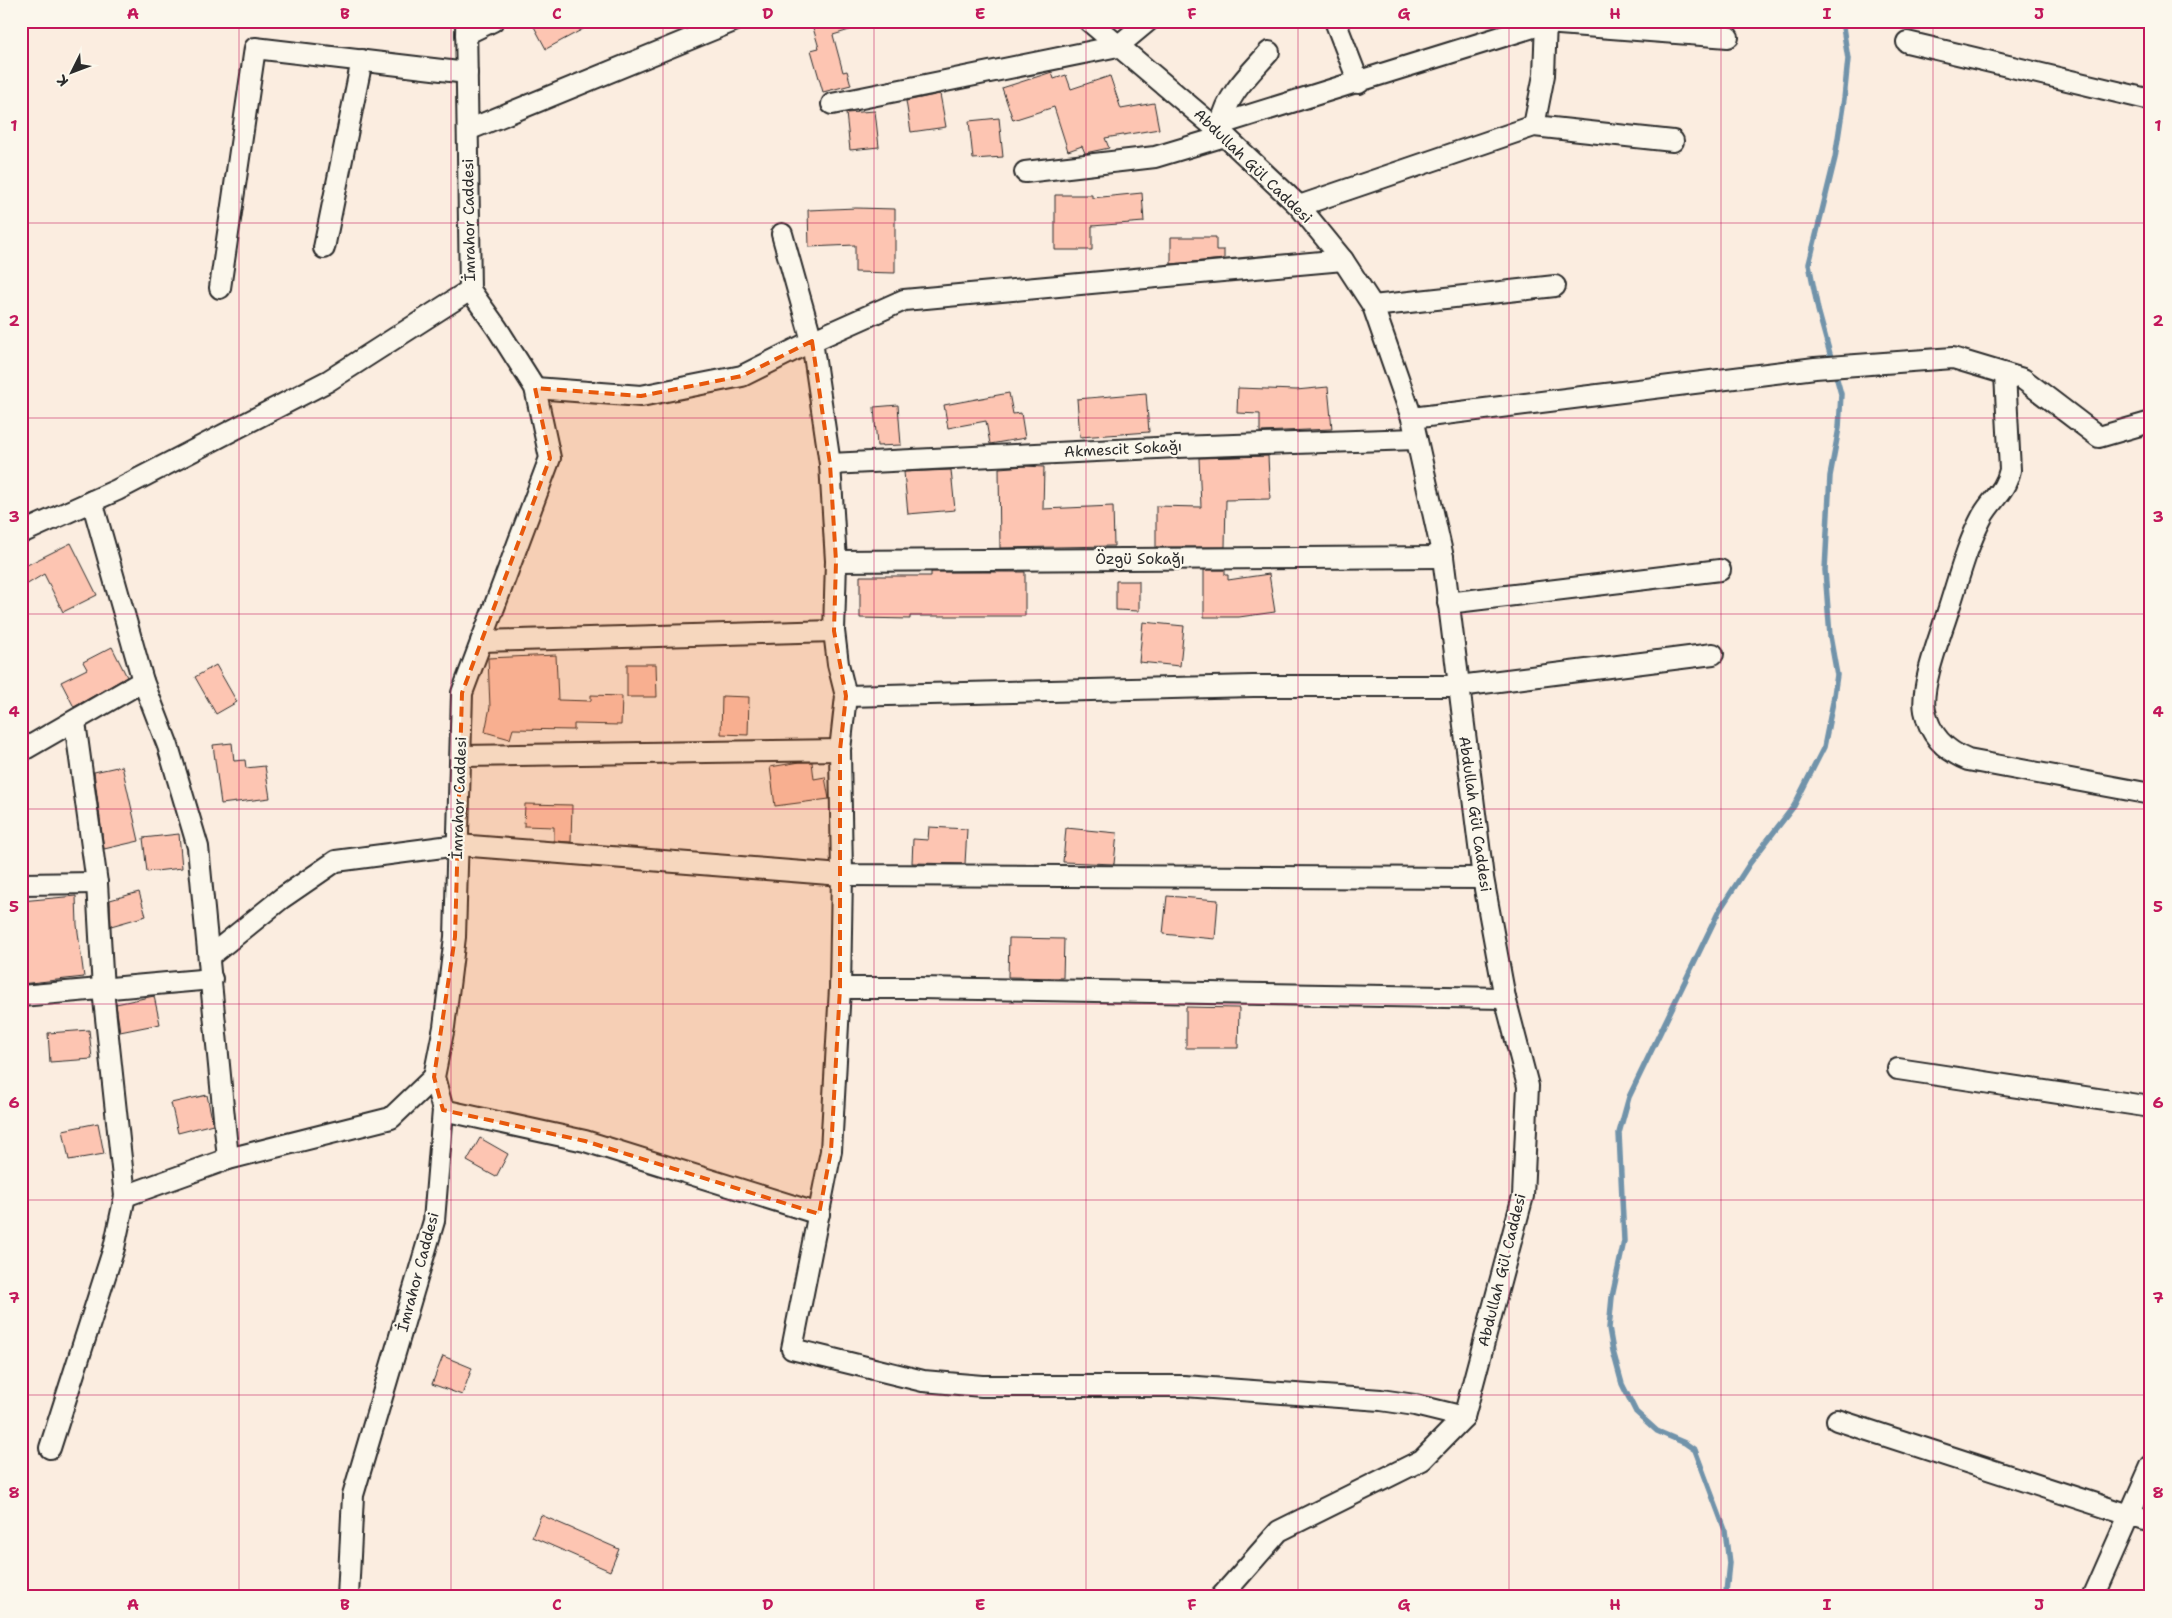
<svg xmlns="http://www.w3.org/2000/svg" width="2172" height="1618" font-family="'Shantell Sans',sans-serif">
<rect width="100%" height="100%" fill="#fbede0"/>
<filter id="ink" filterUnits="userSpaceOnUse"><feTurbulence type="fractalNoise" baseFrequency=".02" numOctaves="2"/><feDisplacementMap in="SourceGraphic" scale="10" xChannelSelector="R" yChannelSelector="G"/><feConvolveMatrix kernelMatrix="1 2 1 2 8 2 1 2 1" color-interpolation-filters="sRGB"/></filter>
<g filter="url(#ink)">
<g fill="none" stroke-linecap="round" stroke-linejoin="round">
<!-- stream -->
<polyline stroke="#7193aa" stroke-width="5.5" points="1728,1597 1726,1592 1729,1563 1725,1530 1695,1450 1685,1443 1657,1431 1636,1412 1622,1384 1613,1351 1609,1328 1612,1297 1624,1241 1619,1133 1629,1097 1719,911 1750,863 1794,806 1824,747 1833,702 1837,675 1830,636 1825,570 1830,476 1839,428 1841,394 1818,310 1809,264 1835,158 1844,99 1848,59 1842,21"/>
</g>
<!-- building -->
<g fill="#fdc5b2" stroke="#2b2b2b">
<polygon points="531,21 598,21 546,49"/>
<polygon points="811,21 865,21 866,25 833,35 843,72 847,71 851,85 823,92 811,50 819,48"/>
<polygon points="1052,72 1054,79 1066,75 1071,89 1110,76 1121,109 1154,103 1159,129 1105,138 1109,148 1085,153 1082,146 1068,151 1054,107 1013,120 1002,88"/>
<polygon points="940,94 946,127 911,132 906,101"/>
<polygon points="875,111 879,147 850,150 846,113"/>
<polygon points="999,118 1003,157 973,159 969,121"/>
<polygon points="1142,193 1144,222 1092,226 1092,250 1055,250 1055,195 1092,195 1092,198"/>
<polygon points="856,208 895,209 895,273 855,272 855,245 809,247 808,210"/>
<polygon points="1171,237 1216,237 1216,250 1224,250 1224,259 1171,264"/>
<polygon points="1328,387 1332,429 1260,432 1260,414 1237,413 1238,388 1296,390"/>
<polygon points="1009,393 1013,414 1021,413 1025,438 990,444 986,421 948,428 944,405"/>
<polygon points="1146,393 1149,432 1080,437 1077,399"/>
<polygon points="898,405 901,445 877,446 874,407"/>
<polygon points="1268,456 1270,499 1226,500 1225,547 1156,547 1156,506 1201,507 1199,458"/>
<polygon points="1025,466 1044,467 1043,509 1113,506 1114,546 1000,548 999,468"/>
<polygon points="951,470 955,510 908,514 904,472"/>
<polygon points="71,543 97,595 63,612 44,574 21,588 21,568"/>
<polygon points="1204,570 1225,570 1225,575 1228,575 1228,580 1269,574 1275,612 1239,617 1204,617"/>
<polygon points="931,572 1025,572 1025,616 910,616 910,619 860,618 860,576 931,576"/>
<polygon points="1116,581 1139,581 1139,611 1116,610"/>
<polygon points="1143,622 1184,626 1180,666 1139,662"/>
<polygon points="112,647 127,677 74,707 61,682 87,669 83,662"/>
<polygon points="556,655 558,700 591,701 591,695 622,696 621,725 574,724 574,730 513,729 510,739 485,732 490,707 488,658"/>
<polygon points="627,664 656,664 657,697 627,697"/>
<polygon points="216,665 237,702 216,714 195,677"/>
<polygon points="722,696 749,697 748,735 721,734"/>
<polygon points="232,743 234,761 245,760 246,768 265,766 270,798 221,804 213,745"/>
<polygon points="800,762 812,762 814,779 825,777 829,799 775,806 770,767"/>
<polygon points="122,766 139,841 104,849 94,772"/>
<polygon points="525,804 572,805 571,842 554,841 554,827 524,826"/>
<polygon points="929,827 967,829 965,864 912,863 913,839 928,840"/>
<polygon points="1066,828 1117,833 1114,864 1063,862"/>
<polygon points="179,834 182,868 147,872 143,838"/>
<polygon points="139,892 146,916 111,926 110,900"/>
<polygon points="76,896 77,925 84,977 21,984 21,901"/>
<polygon points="1167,896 1218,900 1215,939 1163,934"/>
<polygon points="1009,938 1064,939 1063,978 1008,977"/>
<polygon points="154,996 160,1024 120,1032 116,1004"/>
<polygon points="1186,1007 1239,1008 1238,1048 1186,1048"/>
<polygon points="89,1030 92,1059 50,1062 48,1033"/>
<polygon points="207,1095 213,1124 178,1133 171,1103"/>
<polygon points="98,1123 104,1154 69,1160 63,1130"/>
<polygon points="480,1138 508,1154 496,1177 467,1161"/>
<polygon points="443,1356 472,1368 462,1395 432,1384"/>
<polygon points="541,1515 619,1549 610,1571 532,1537"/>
</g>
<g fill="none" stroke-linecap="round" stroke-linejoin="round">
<!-- minor casing -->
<g stroke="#2b2b2b" stroke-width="24">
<g id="minor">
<polyline points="1089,21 1225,136 1299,206 1343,260 1373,306 1412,418 1443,557 1483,878 1505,998 1528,1086 1523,1196 1464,1417 1422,1460 1279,1531 1221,1597"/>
<polyline points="1335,21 1359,83"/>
<polyline points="466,34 493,21"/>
<polyline points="1907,42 2151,100"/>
<polyline points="832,104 1118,46 1148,21"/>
<path d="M1221 124C1228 93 1248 76 1269 52"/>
<polyline points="1534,126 1544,75 1546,21"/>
<polyline points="1216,129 1221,124 1546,23 1728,37"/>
<polyline points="468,130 734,21"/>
<polyline points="1025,172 1155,157 1225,136"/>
<polyline points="1299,206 1534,126 1673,141"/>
<polyline points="782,234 812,341 830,464 836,561 834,631 838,664 846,696 840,750 842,875 840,988 831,1151 792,1349 923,1381 982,1386 1184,1386 1381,1400 1415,1405 1464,1417"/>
<polyline points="324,248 362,60"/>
<polyline points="220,288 255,48 467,73"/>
<polyline points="1373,306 1555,286"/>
<path d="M2005 374 2010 470C2005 492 1993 498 1983 515 1967 545 1959 577 1949 608 1941 634 1920 686 1925 711 1930 736 1946 751 1968 760L2151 794"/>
<polyline points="535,388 641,396 742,376 812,341 904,300 1343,260"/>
<polyline points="1412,418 1815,368 1953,358 2023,379 2099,437 2151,422"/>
<polyline points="830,464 1177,447 1416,439"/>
<polyline points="92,501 143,681 168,746 198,847 228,1159"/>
<polyline points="21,533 117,490 328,381 470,290"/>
<polyline points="836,561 1443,557"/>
<polyline points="1448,603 1720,570"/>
<polyline points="481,641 834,631"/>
<polyline points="846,696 1253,686 1459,686 1713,654"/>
<polyline points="21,745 25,749 143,681"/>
<polyline points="461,756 840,750"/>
<polyline points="21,884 97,883"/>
<polyline points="210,956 282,898 336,861 458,845 842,875 1483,878"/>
<polyline points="840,988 918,988 1505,998"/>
<polyline points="21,996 212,979"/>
<polyline points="1898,1069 2151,1107"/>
<polyline points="443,1110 585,1141 819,1214"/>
<polyline points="125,1196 228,1159 391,1118 434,1077"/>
<polyline points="1837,1420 2151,1522"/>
<polyline points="50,1448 114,1248 125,1196 103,990 97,883 75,722"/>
<polyline points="348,1597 353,1495 434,1221 443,1110 434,1077 444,1027 455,937 462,693 550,458 535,388 497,328 470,290 466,21"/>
<polyline points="2093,1597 2151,1466"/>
</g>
</g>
<!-- minor -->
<use href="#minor" stroke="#fbf7ec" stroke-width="20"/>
</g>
</g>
<!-- marked area -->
<path fill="#e8590c" fill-opacity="0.2" stroke="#e8590c" stroke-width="4" stroke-dasharray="10 6" stroke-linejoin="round" d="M812 341 830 464 836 561 834 631 846 696 840 750V988L831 1151 819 1214 585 1141 443 1110 434 1077 455 937 462 693 550 458 535 388 641 396 742 376Z"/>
<!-- grid -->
<path fill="none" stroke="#c2185b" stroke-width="1" stroke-opacity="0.55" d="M239 21V1597M451 21V1597M663 21V1597M874 21V1597M1086 21V1597M1298 21V1597M1509 21V1597M1721 21V1597M1933 21V1597M21 223H2151M21 418H2151M21 614H2151M21 809H2151M21 1004H2151M21 1200H2151M21 1395H2151"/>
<g text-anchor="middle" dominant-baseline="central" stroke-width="4.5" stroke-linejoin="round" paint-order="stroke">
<!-- street labels -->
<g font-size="15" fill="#2b2b2b" stroke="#fbf7ec">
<text transform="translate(1253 166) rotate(44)">Abdullah Gül Caddesi</text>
<text transform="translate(469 220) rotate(-91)">İmrahor Caddesi</text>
<text transform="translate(1123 449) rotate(-3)">Akmescit Sokağı</text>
<text x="1140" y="559">Özgü Sokağı</text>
<text transform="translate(459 798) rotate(-88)">İmrahor Caddesi</text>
<text transform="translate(1475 814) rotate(82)">Abdullah Gül Caddesi</text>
<text transform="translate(1502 1270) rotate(-76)">Abdullah Gül Caddesi</text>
<text transform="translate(418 1272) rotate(-75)">İmrahor Caddesi</text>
</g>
</g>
<!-- margin -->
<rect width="2172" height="1618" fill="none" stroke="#fbf7ec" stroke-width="55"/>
<!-- north arrow -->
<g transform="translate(72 72) rotate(228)" stroke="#fbf7ec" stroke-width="4" paint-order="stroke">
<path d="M0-4L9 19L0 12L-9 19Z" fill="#2b2b2b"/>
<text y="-8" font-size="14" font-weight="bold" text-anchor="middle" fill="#2b2b2b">K</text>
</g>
<rect x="28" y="28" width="2116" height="1562" fill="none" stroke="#c2185b" stroke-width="2"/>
<g font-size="16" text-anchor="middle" font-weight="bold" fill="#c2185b">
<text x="133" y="19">A</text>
<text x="345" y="19">B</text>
<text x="557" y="19">C</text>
<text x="768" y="19">D</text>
<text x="980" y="19">E</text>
<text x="1192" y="19">F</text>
<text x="1404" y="19">G</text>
<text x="1615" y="19">H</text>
<text x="1827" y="19">I</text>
<text x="2039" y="19">J</text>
<text x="14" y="131">1</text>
<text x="2158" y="131">1</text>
<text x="14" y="326">2</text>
<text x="2158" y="326">2</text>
<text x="14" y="522">3</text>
<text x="2158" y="522">3</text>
<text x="14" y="717">4</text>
<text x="2158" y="717">4</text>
<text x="14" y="912">5</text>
<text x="2158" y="912">5</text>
<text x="14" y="1108">6</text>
<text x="2158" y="1108">6</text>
<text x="14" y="1303">7</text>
<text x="2158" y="1303">7</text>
<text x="14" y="1498">8</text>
<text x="2158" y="1498">8</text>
<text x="133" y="1610">A</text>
<text x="345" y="1610">B</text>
<text x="557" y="1610">C</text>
<text x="768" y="1610">D</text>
<text x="980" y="1610">E</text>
<text x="1192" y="1610">F</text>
<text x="1404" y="1610">G</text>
<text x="1615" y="1610">H</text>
<text x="1827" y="1610">I</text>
<text x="2039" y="1610">J</text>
</g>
</svg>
